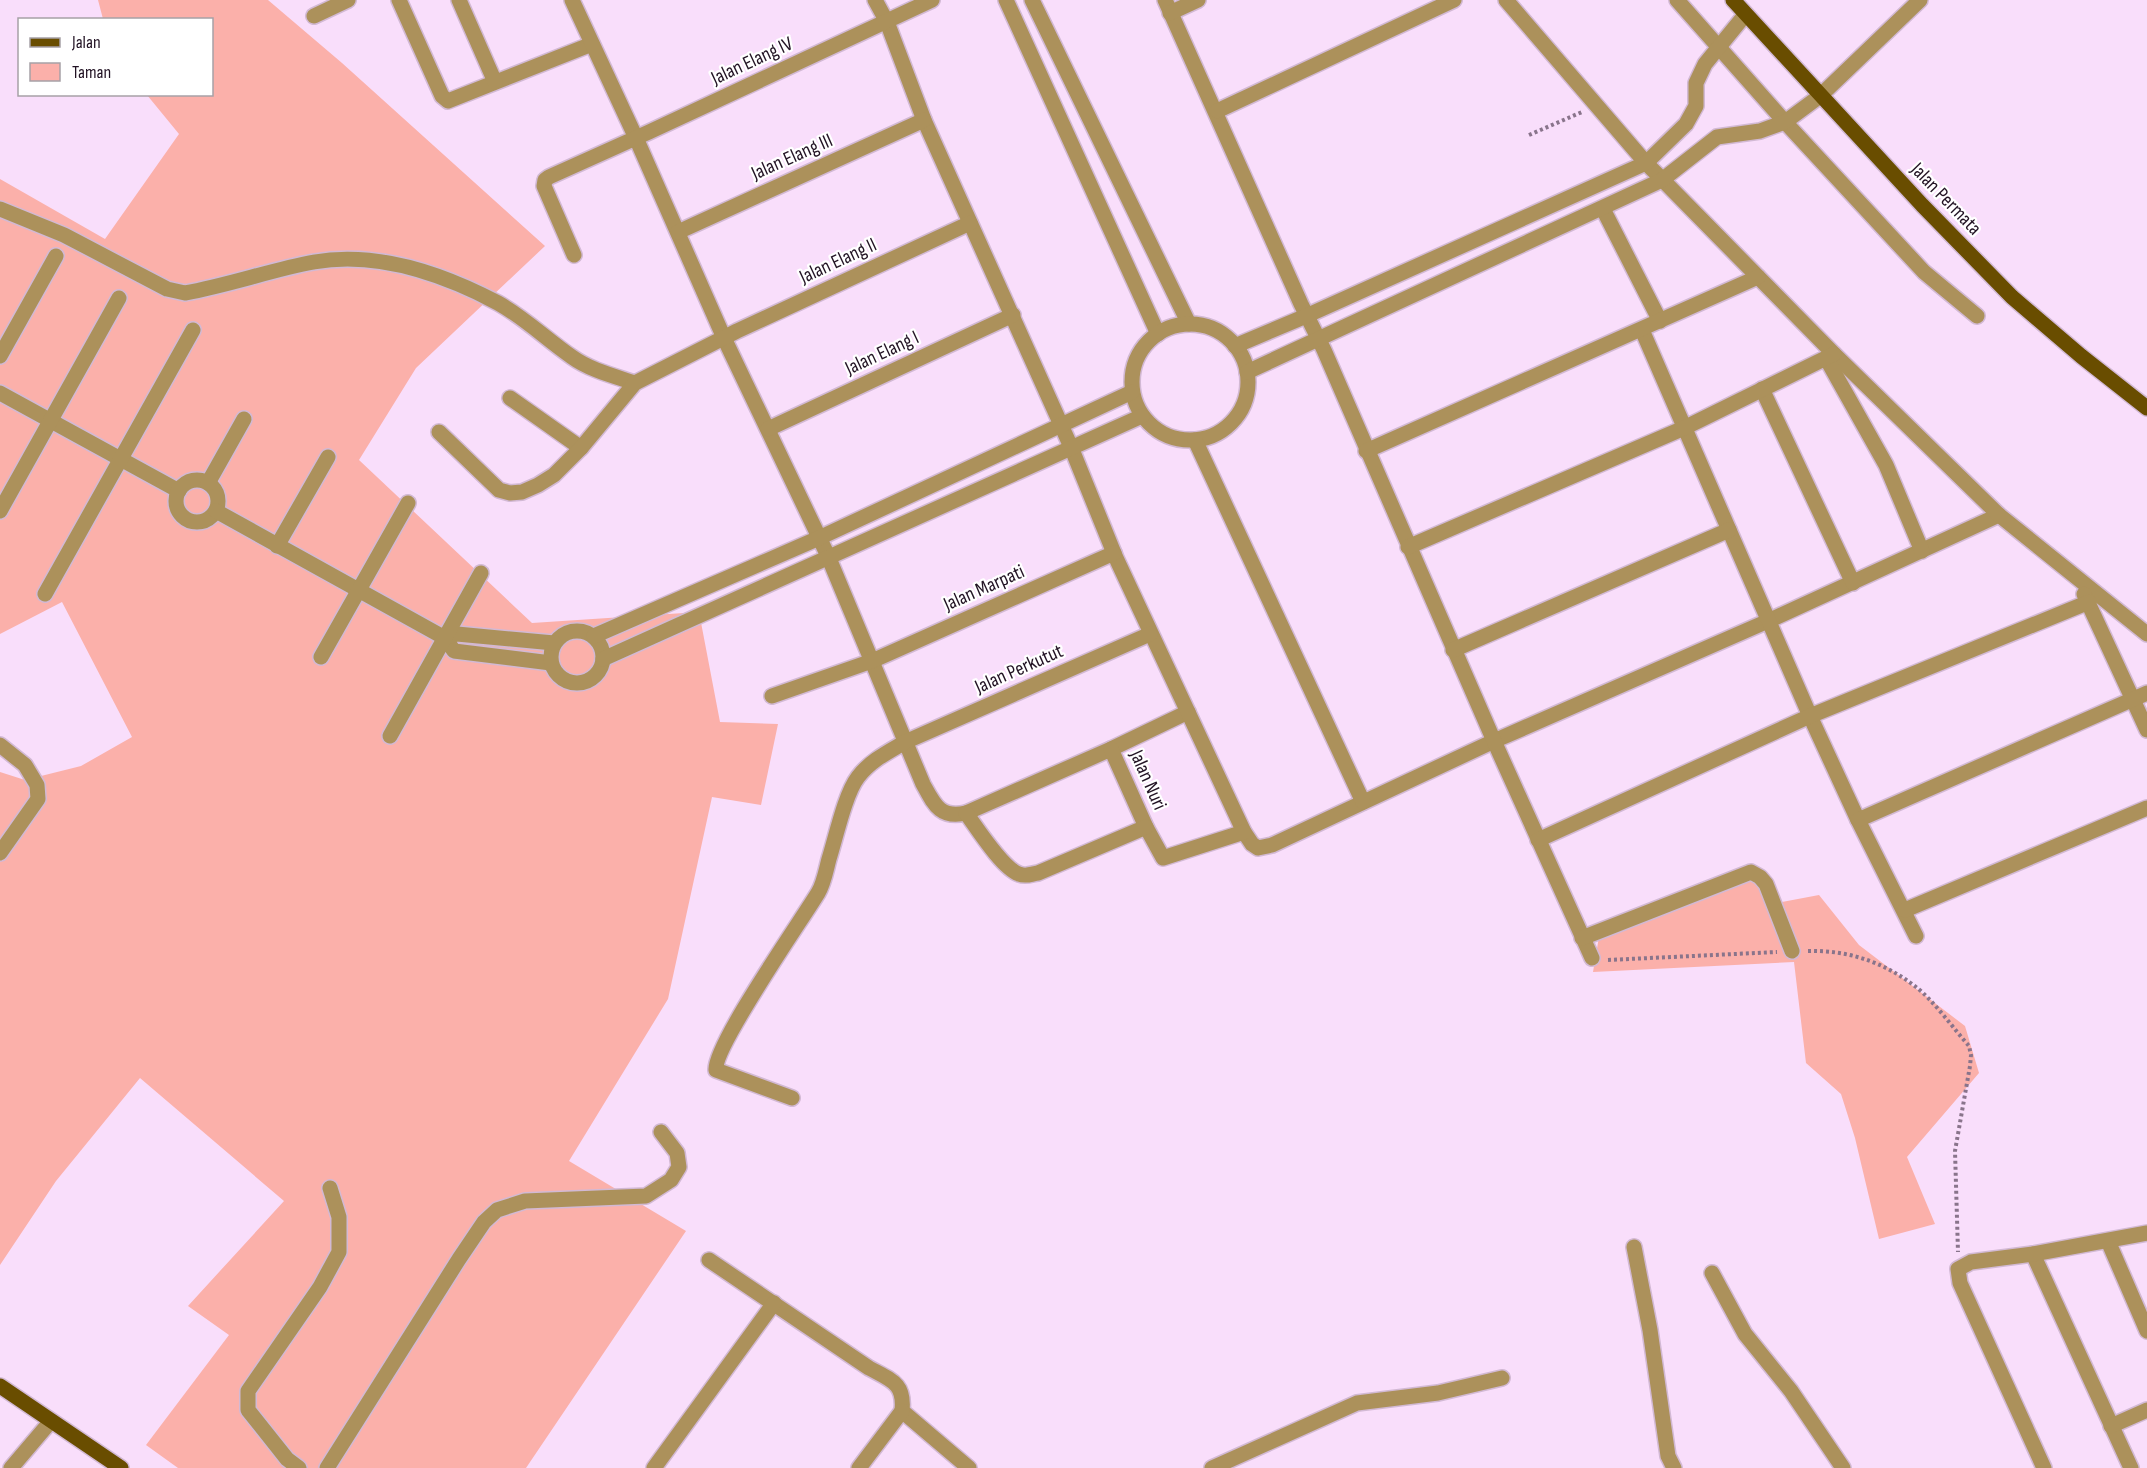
<svg xmlns="http://www.w3.org/2000/svg" width="2147" height="1468" font-family="'Sofia Sans Condensed',sans-serif">
<rect width="100%" height="100%" fill="#f9defb"/>
<!-- green -->
<g fill="#fbb0aa">
<polygon points="98,0 268,0 342,63 545,246 416,368 359,460 532,623 699,612 720,722 778,724 761,805 712,797 668,999 569,1161 686,1231 526,1468 178,1468 146,1445 229,1335 188,1306 284,1201 140,1078 56,1181 0,1265 0,772 25,780 81,766 132,737 62,602 0,634 0,179 105,239 179,134 147,95 212,94 212,20 103,19"/>
<polygon points="1750,868 1772,904 1819,895 1859,945 1965,1026 1979,1073 1907,1157 1935,1224 1879,1239 1855,1138 1841,1094 1806,1063 1794,962 1593,972 1601,925"/>
</g>
<g fill="none" stroke-linecap="round" stroke-linejoin="round">
<!-- minor casing -->
<g stroke="#d2b9d4" stroke-width="18">
<g id="minor">
<polyline points="399,0 442,96 448,101 592,44"/>
<polyline points="459,0 495,82"/>
<path d="M572 0 636 138 724 338 828 556 923 784C934 804 940 819 966 813L1111 749 1188 712"/>
<polyline points="875,0 887,22 924,120 1071,447 1116,558 1244,832 1252,844 1258,848 1272,845 1494,741 1768,621 1999,515"/>
<polyline points="1006,0 1158,334"/>
<polyline points="1032,0 1189,324"/>
<polyline points="1165,0 1301,304 1324,350 1494,741 1592,958"/>
<polyline points="1506,0 1646,163 1834,354 1999,515 2147,634"/>
<polyline points="1677,0 1785,122 1924,272 1977,316"/>
<polyline points="1170,13 1198,0"/>
<polyline points="314,16 348,0"/>
<polyline points="1217,111 1454,0"/>
<path d="M0 209 64 235 167 289 185 293C229 285 271 270 314 262 376 251 443 274 498 303 525 318 546 339 572 357 590 370 614 376 635 383"/>
<polyline points="1603,209 1660,321"/>
<polyline points="678,232 924,120"/>
<polyline points="574,255 544,186 545,180 549,177 649,132 932,0"/>
<circle cx="1190" cy="382" r="58"/>
<polyline points="1642,330 1810,716 1858,820 1916,936"/>
<polyline points="1235,346 1306,316 1646,163 1686,124 1696,106 1696,83 1705,64 1745,15"/>
<polyline points="0,356 56,256"/>
<polyline points="1826,358 1886,465 1922,551"/>
<polyline points="1247,372 1662,180 1717,137 1760,131 1785,122 1820,96 1920,0"/>
<polyline points="1762,389 1853,583"/>
<polyline points="0,393 179,491"/>
<polyline points="510,398 581,448"/>
<polyline points="768,429 1013,315"/>
<polyline points="439,432 499,490 510,493 522,492 538,485 554,475 581,448 635,383 737,331 970,223"/>
<polyline points="1195,440 1363,802"/>
<polyline points="1366,451 1758,277"/>
<circle cx="197" cy="501" r="21"/>
<polyline points="208,483 244,419"/>
<polyline points="0,511 119,298"/>
<polyline points="216,511 445,638 454,651 551,663"/>
<polyline points="277,546 328,457"/>
<polyline points="1408,547 1684,428 1834,354"/>
<polyline points="45,594 193,330"/>
<polyline points="2084,594 2147,730"/>
<circle cx="577" cy="657" r="26"/>
<polyline points="594,636 819,538 1132,392"/>
<polyline points="445,638 457,634 554,643"/>
<polyline points="1453,650 1729,530"/>
<polyline points="321,657 408,503"/>
<polyline points="603,659 1142,416"/>
<polyline points="772,696 872,661 1114,553"/>
<polyline points="390,736 481,573"/>
<polyline points="0,745 25,765 37,785 38,799 0,853"/>
<polyline points="1111,749 1146,827 1163,858 1244,832"/>
<path d="M966 813C977 828 1002 868 1019 874 1026 877 1031 874 1038 873L1146 827"/>
<polyline points="1858,820 2147,693"/>
<polyline points="1538,840 1810,716 2089,602"/>
<polyline points="1905,910 2147,808"/>
<polyline points="1582,938 1751,872 1760,877 1766,884 1792,951"/>
<path d="M792 1098 716 1070C713 1047 801 921 818 893 824 883 826 870 829 859 836 837 845 794 858 777 870 761 888 752 905 742L1150 634"/>
<polyline points="2108,1241 2147,1331"/>
<polyline points="1634,1247 1650,1330 1668,1456 1674,1468"/>
<polyline points="2033,1254 2131,1468"/>
<path d="M709 1260 869 1368C891 1380 905 1383 902 1411L969 1468"/>
<polyline points="1712,1273 1745,1334 1791,1391 1843,1468"/>
<polyline points="2111,1426 2147,1410"/>
<polyline points="11,1468 51,1421"/>
<polyline points="299,1468 287,1459 248,1410 248,1391 320,1287 339,1252 339,1217 330,1188"/>
<polyline points="327,1468 459,1259 484,1222 497,1210 525,1201 646,1196 671,1180 679,1167 677,1153 661,1132"/>
<polyline points="654,1468 774,1303"/>
<polyline points="859,1468 902,1411"/>
<polyline points="1212,1468 1357,1403 1438,1393 1502,1378"/>
<polyline points="2044,1468 1960,1283 1958,1269 1971,1262 2033,1254 2147,1233"/>
</g>
</g>
<!-- major casing -->
<g stroke="#d2b9d4" stroke-width="18">
<g id="major">
<polyline points="1733,0 1922,205 2012,297 2081,356 2147,408"/>
<polyline points="0,1386 121,1468"/>
</g>
</g>
<!-- path -->
<g stroke="#89748b" stroke-width="4" stroke-dasharray="3 3" stroke-linecap="butt">
<polyline points="1529,135 1582,112"/>
<path d="M1808 951C1848 950 1884 962 1916 987 1933 1000 1954 1029 1969 1046L1971 1055 1970 1066 1955 1151 1958 1252"/>
<polyline points="1608,960 1777,952"/>
</g>
<!-- minor -->
<use href="#minor" stroke="#ac915b" stroke-width="15"/>
<!-- major -->
<use href="#major" stroke="#694d00" stroke-width="15"/>
</g>
<g text-anchor="middle" dominant-baseline="central" stroke-width="4.5" stroke-linejoin="round" paint-order="stroke">
<!-- street labels -->
<g font-size="20" fill="#221324" stroke="#fff">
<text transform="translate(752 61) rotate(-25)">Jalan Elang IV</text>
<text transform="translate(792 157) rotate(-24)">Jalan Elang III</text>
<text transform="translate(1946 199) rotate(46)">Jalan Permata</text>
<text transform="translate(838 261) rotate(-25)">Jalan Elang II</text>
<text transform="translate(882 353) rotate(-25)">Jalan Elang I</text>
<text transform="translate(984 588) rotate(-24)">Jalan Marpati</text>
<text transform="translate(1019 669) rotate(-24)">Jalan Perkutut</text>
<text transform="translate(1148 780) rotate(66)">Jalan Nuri</text>
</g>
</g>
<!-- legend -->
<rect x="18" y="18" width="195" height="78" fill="#ffffff" stroke="#a7a1a7" stroke-width="1.5"/>
<rect x="30" y="38" width="30" height="9" fill="#694d00" stroke="#a7a1a7" stroke-width="1.5"/>
<text x="72" y="48" font-size="18" fill="#221324">Jalan</text>
<rect x="30" y="63" width="30" height="18" fill="#fbb0aa" stroke="#a7a1a7" stroke-width="1.5"/>
<text x="72" y="78" font-size="18" fill="#221324">Taman</text>
</svg>
